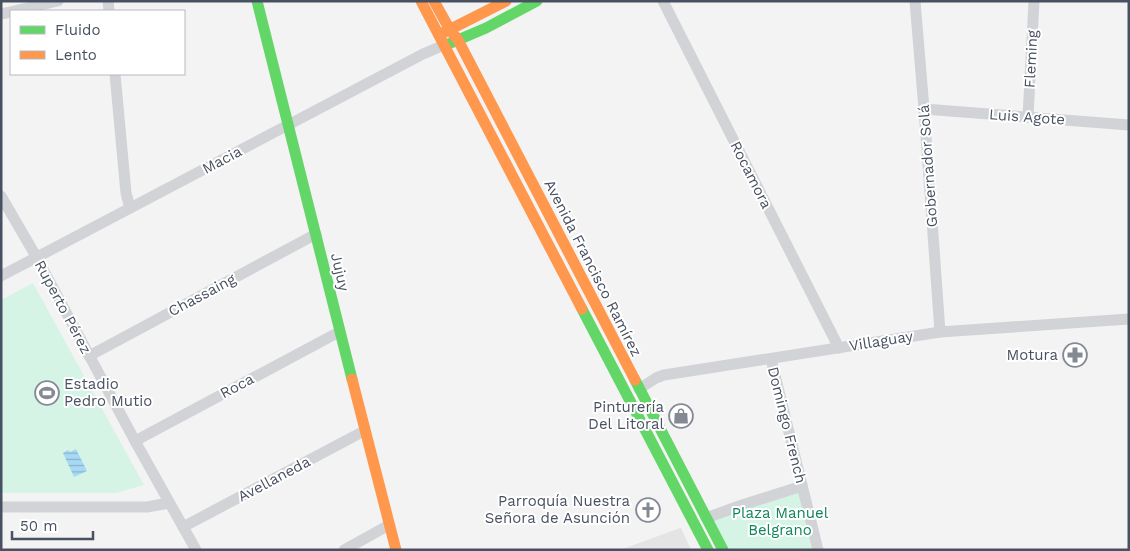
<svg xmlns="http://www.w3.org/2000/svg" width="1130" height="551" font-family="'Work Sans',sans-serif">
<defs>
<pattern id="water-rules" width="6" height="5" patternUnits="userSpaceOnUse" patternTransform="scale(1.25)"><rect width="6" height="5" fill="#a8d9f4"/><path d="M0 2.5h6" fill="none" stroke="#8bb2c9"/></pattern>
</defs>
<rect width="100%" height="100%" fill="#f3f3f3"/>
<!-- education -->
<polygon fill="#e4e4e5" points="681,528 691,550 620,550 680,528"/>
<!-- green -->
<g fill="#d6f4e6">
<polygon points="33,283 144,485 116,493 1,493 1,300"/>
<polygon points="802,486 818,550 723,550 706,519"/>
</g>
<!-- water -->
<polygon fill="url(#water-rules)" points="76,449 87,471 74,477 63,453 68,450 70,452"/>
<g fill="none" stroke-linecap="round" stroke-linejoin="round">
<!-- street -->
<g stroke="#d1d3d6" stroke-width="11">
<polyline points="108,1 109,11"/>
<polyline points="663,1 839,348"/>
<polyline points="915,1 924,109 940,332"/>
<polyline points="14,11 58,1"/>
<polyline points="1,14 11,12"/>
<polyline points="115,74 126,193 130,208"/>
<polyline points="924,109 1129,125"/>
<polyline points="1028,117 1034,1"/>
<polyline points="1,196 37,258 135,441 196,550"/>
<polyline points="1,276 423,54 444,45"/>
<polyline points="89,356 316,234"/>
<polyline points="771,359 818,550"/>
<polyline points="639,389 656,378 664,375 940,332 1129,319"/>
<polyline points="135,441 339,332"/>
<polyline points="1,507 147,507 169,503"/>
<polyline points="706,518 742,505 802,486"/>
<polyline points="183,527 364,431"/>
<polyline points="344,550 389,525"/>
</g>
<!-- fast -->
<g stroke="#63d668" stroke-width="11">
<polyline points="257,1 352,379"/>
<polyline points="446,45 486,28 537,1"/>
<polyline points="582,309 708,550"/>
<polyline points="635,380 723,550"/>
</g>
<!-- slow -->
<g stroke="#ff974d" stroke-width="11">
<polyline points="421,1 582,309"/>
<polyline points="434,1 450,30 458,40 635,380"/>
<polyline points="439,35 506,1"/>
<polyline points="352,379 396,550"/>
</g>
</g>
<!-- icons -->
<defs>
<g id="pharmacy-ring" transform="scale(1.25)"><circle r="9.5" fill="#fff" stroke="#848a94" stroke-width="1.5"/><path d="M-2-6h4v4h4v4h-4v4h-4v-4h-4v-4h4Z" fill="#848a94"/></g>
<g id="stadium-ring" transform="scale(1.25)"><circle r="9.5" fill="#fff" stroke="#848a94" stroke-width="1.5"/><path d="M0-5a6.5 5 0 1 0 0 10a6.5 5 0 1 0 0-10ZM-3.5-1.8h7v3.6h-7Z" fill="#848a94"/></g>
<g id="shop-ring" transform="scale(1.25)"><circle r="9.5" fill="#fff" stroke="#848a94" stroke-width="1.5"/><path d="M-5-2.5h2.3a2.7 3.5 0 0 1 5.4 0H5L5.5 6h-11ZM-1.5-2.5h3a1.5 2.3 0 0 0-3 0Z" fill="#848a94"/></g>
<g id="church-ring" transform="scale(1.25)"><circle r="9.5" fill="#fff" stroke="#848a94" stroke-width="1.5"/><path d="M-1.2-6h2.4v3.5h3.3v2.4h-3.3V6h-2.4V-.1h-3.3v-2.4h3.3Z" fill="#848a94"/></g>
</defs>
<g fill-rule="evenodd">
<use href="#pharmacy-ring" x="1075" y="355"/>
<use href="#stadium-ring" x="47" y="393"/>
<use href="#shop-ring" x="681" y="416"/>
<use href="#church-ring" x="648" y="510"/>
</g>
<g text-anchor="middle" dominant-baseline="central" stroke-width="4" stroke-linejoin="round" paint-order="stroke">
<!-- street labels -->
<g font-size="15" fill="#485161" stroke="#fff">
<text transform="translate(1031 59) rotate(-87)">Fleming</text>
<text transform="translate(1027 117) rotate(4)">Luis Agote</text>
<text transform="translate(222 160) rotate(-28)">Macia</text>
<text transform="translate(928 166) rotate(-94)">Gobernador Solá</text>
<text transform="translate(751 175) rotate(63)">Rocamora</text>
<text transform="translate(593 268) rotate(63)">Avenida Francisco Ramírez</text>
<text transform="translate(340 272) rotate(77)">Jujuy</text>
<text transform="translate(202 295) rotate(-28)">Chassaing</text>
<text transform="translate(63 307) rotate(62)">Ruperto Pérez</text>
<text transform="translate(881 341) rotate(-9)">Villaguay</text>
<text transform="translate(237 386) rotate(-28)">Roca</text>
<text transform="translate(787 425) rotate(76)">Domingo French</text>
<text transform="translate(274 479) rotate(-28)">Avellaneda</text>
</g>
<!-- poi labels -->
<g font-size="15" fill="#485161" stroke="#fff" text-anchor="end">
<text x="1058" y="355">Motura</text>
<text x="64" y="384" text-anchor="start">Estadio<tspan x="64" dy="17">Pedro Mutio</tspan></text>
<text x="664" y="407">Pinturería<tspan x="664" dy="17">Del Litoral</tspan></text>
<text x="630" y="501">Parroquía Nuestra<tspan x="630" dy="17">Señora de Asunción</tspan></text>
</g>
<!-- park labels -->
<g font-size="15" fill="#10855b" stroke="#fff">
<text x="780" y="513">Plaza Manuel<tspan x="780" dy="17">Belgrano</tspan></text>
</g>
</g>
<!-- border -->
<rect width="1130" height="551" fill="none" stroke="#485161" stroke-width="5"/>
<!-- legend -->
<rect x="10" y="10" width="175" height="65" fill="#ffffff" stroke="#b6b9c0"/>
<rect x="20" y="26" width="25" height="8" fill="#63d668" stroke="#b6b9c0"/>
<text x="55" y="35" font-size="15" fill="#485161">Fluido</text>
<rect x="20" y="51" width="25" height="8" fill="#ff974d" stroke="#b6b9c0"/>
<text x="55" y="60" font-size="15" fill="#485161">Lento</text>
<!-- scale -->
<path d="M12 531v8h81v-8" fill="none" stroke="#485161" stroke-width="2.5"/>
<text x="20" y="531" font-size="15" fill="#485161" stroke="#ffffff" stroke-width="4" paint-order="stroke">50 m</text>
</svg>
